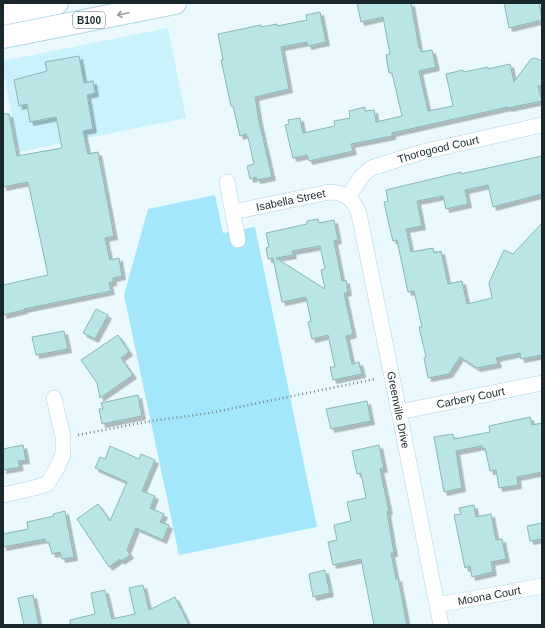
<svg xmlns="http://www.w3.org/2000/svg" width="545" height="628" font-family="Arial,sans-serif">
<defs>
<filter id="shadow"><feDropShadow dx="3.5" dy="3.5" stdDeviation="0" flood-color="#0004"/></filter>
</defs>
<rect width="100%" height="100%" fill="#e9f9fe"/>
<!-- built -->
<polygon fill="#c9f1fe" points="168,28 186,118 19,152 3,71 3,61"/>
<!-- green -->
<polygon fill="#a4e7fc" points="215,195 223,233 255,227 317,527 179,555 124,295 148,209"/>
<!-- building -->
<g fill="#b9e5e7" stroke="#8ab5b7" fill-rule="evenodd" filter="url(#shadow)">
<polygon points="357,3 411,3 419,48 420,48 421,52 432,50 436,67 419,71 428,111 453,106 446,74 463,70 464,72 488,67 488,69 510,64 514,82 531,59 535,58 542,61 542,85 538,86 542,101 508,108 508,107 392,133 392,136 351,144 353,151 309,161 307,155 293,158 285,125 289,124 288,120 300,118 303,133 335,126 334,121 350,118 349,111 365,107 365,111 374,110 376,122 402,116 392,73 389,73 386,55 390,54 383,17 361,22"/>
<polygon points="504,3 539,3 542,20 509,28"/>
<polygon points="320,12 326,42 308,46 307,42 281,47 289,89 255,97 259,121 272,177 257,180 256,177 250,179 247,166 254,164 248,137 247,137 246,134 240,136 233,106 231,106 221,60 223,60 218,34 261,25 261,27 277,24 277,26 307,20 306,15"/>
<polygon points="79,56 84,83 93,81 95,93 87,95 93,129 83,131 88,154 98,152 114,236 105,238 110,260 119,258 122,276 113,278 113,282 109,283 111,291 24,309 24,310 3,315 3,285 48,275 28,182 3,187 3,114 9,114 17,156 62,148 56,117 30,122 27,104 19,106 14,80 47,71 45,62"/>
<polygon points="542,156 542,194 493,207 488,185 465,190 468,204 446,209 443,196 417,201 422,226 406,229 411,252 433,248 434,253 441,251 448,284 462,281 467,304 492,298 489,283 504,250 513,254 542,223 542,355 521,359 520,353 496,358 498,364 477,368 460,357 449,374 428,378 424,358 426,357 419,327 422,327 414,291 408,292 397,240 393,241 389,225 384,202 388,201 386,190 461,172 461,174"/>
<path d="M318 219 319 223 334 220 338 240 334 241 342 281 346 280 348 292 344 293 353 334 346 336 352 364 359 362 362 374 333 380 330 367H335L328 335 312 339 308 322 311 321 306 297 282 302 273 258 268 259 266 248 269 247 266 233 307 224V221ZM320 246 325 269 321 270 325 289 276 258 293 255 292 251Z"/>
<polygon points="96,309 108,315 95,339 83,333"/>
<polygon points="64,331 68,349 36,355 32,337"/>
<polygon points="118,335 129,352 121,358 133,375 100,398 97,383 81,360"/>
<polygon points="138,395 142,416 102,424 99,409 103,409 101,403"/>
<polygon points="367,401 371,421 331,429 326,409"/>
<polygon points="530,417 532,425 542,423 542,472 517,477 518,485 499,488 496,470 490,471 485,448 482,449 482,446 456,451 462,488 444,492 434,437 453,434 454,439 490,432 489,426"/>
<polygon points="23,445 26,460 18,461 20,467 3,470 3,449"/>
<polygon points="379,445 384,469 380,469 389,511 387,512 394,553 391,553 396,579 398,578 407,625 374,625 361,559 333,565 328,542 337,540 334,525 351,521 347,502 366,498 361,473 357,474 352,451"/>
<polygon points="110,446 139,459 141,454 155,460 142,491 155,496 150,508 164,514 160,522 169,525 163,540 136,528 127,550 130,555 121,561 120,559 109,567 77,519 98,504 110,521 127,482 95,468 100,457 105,459"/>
<polygon points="474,505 476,517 491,514 496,540 502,539 506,559 491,562 493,572 472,577 470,566 465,568 454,515 461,514 459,508"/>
<polygon points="65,511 74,557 62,559 60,552 52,554 49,542 46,543 45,539 3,547 3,534 28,529 27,522 54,516 53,514"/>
<polygon points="542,523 542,539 530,541 527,526"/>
<polygon points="325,570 330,593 313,597 309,574"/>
<polygon points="143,585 149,610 175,597 189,625 70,625 70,620 95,614 91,593 105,590 112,619 135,614 129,588"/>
<polygon points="33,595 39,625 24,625 18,598"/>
</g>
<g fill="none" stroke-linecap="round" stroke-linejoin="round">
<!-- minor casing -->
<g stroke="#add6e3" stroke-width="16">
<g id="minor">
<polyline points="227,182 238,240"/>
<path id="s1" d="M348 197 362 176 371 168 422 152 542 125"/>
<path id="s2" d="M233 212 329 192C344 192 355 200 359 214L399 412 441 625"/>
<path id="s3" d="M399 412 542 383"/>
<polyline points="3,495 34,488 47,484 56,470 63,454 63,437 54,398"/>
<path id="s4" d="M437 605 542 586"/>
</g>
</g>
<!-- primary casing -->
<g stroke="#add6e3" stroke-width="24">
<g id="primary">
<polyline points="3,14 57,3"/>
<polyline points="3,37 175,3"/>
</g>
</g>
<!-- path -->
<polyline stroke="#77878c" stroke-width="2.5" stroke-dasharray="1 3" stroke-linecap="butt" points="78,435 151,421 210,413 375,379"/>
<!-- minor -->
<use href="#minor" stroke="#fff" stroke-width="15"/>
<!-- primary -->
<use href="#primary" stroke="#fff" stroke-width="22"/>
</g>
<!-- one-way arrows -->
<defs><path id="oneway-shaft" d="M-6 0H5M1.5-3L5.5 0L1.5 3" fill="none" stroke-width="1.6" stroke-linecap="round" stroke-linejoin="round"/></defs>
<use stroke="#979ea0" href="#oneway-shaft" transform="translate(123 14) rotate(168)"/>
<g text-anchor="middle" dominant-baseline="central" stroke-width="3.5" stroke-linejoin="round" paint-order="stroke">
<!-- shield labels -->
<rect fill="#fff" stroke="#5d686c" stroke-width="1" x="73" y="12" width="32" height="16" rx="3"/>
<g font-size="10" font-weight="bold" fill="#18282d">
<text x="89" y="20">B100</text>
</g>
<!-- street labels -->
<g font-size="11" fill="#18282d" stroke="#fff">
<text stroke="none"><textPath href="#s1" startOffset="107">Thorogood Court</textPath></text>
<text stroke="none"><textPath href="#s2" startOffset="59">Isabella Street</textPath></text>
<text stroke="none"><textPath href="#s3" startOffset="73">Carbery Court</textPath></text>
<text stroke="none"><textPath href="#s2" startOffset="338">Greenville Drive</textPath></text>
<text stroke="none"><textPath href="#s4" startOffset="53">Moona Court</textPath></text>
</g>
</g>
<!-- border -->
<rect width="545" height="628" fill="none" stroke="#18282d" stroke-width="8"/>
</svg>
